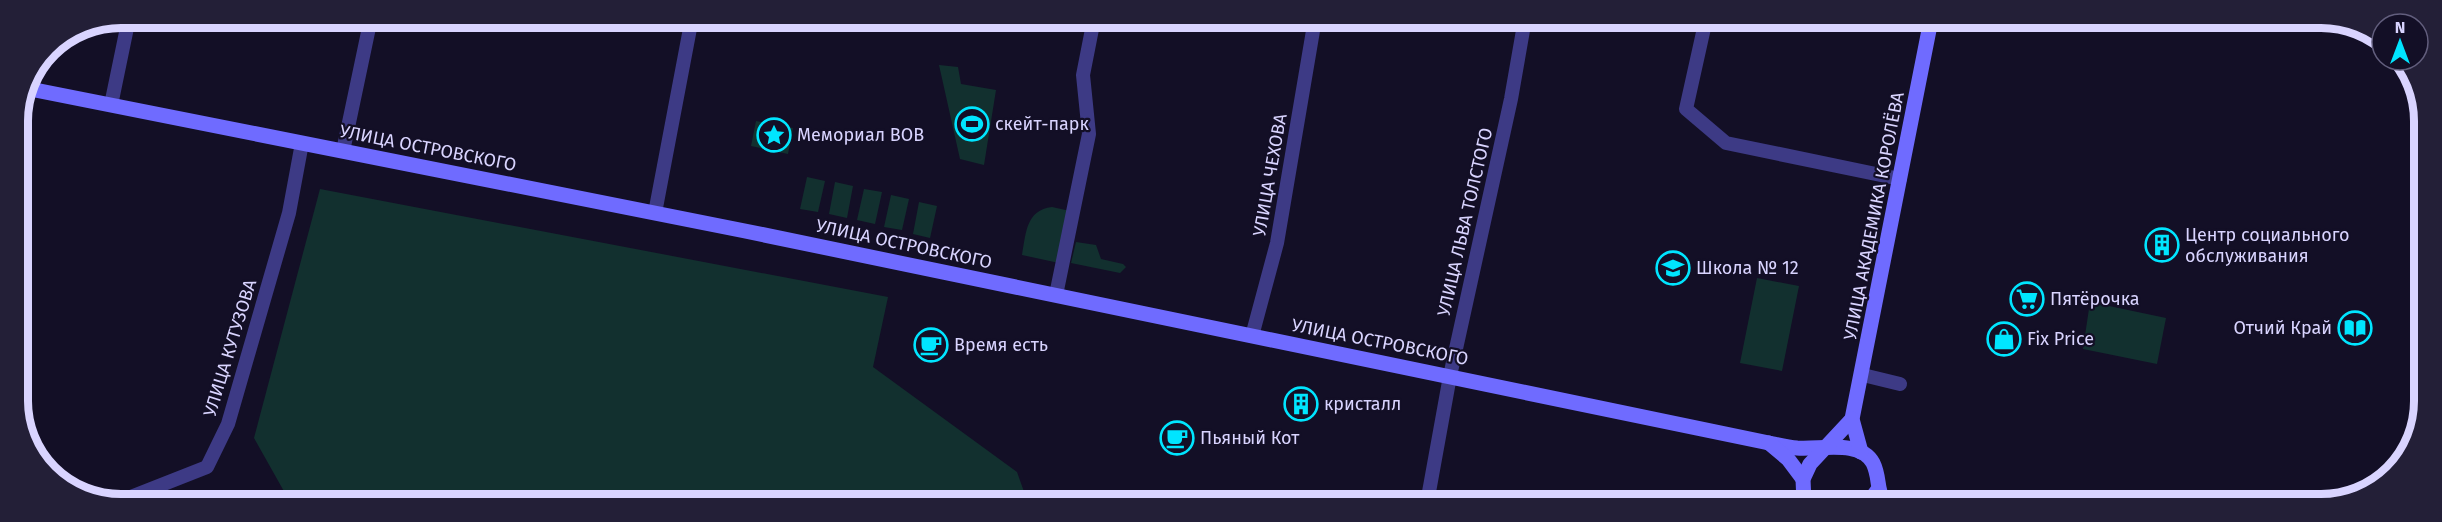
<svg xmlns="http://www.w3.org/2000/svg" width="2442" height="522" font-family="'Fira Sans',sans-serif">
<rect width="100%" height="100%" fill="#130f26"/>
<!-- green -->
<g fill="#12302f">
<polygon points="939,65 958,67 961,84 996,90 984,165 960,159"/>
<polygon points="756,121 793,128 788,154 751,146"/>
<polygon points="807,177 825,181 818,212 800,209"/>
<polygon points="835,182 853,186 847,218 829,214"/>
<polygon points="320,189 888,297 873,367 1017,472 1028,503 290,502 254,438"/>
<polygon points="864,189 882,192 875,224 857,220"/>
<polygon points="891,195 909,199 902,230 884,227"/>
<polygon points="919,202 937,206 930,238 913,234"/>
<path d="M1052 207 1070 211 1059 263 1022 255C1026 233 1026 210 1052 207Z"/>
<polygon points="1076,242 1096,245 1101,259 1123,264 1126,267 1120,273 1071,263"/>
<polygon points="1757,278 1799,286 1782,371 1740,363"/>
<polygon points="2090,302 2166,318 2157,364 2083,349"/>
</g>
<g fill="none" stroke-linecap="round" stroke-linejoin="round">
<!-- street -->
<g stroke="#3d3a85" stroke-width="14">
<polyline points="1706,19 1686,109 1726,143 1900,179"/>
<polyline points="111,105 129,18"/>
<polyline points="343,151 371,18"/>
<polyline points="655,213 692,18"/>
<polyline points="1056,295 1089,134 1083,75 1094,19"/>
<polyline points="1252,336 1277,243 1315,19"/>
<polyline points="1863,375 1900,384"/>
<polyline points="118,502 207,467 228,424 289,213 302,143"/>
<polyline points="1427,503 1450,376 1511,99 1525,19"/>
</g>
<!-- secondary -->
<g stroke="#6f6bff" stroke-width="15">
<path d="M30 89 745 231 1769 443C1779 445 1788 447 1797 448 1820 450 1860 439 1873 463 1880 477 1876 488 1884 503"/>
<polyline points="1769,443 1788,459 1803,479"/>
<polyline points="1861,452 1852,419 1931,20"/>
<polyline points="1804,503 1803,479 1810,464 1852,419"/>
<polyline points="1868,503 1877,491"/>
</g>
</g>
<!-- icons -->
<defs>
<g id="stadium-ring" transform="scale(1.725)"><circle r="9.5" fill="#130f26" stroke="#00e5ff" stroke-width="1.5"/><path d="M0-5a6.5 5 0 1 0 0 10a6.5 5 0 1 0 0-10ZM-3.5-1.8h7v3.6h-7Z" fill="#00e5ff"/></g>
<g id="sight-ring" transform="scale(1.725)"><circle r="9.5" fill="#130f26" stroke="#00e5ff" stroke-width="1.5"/><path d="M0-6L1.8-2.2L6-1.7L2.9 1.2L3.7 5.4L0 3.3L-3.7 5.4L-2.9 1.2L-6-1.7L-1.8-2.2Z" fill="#00e5ff"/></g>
<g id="building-ring" transform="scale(1.725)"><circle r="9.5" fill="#130f26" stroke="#00e5ff" stroke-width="1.5"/><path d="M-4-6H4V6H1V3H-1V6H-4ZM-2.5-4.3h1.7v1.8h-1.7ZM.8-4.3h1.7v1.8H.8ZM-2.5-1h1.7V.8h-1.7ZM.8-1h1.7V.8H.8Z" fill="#00e5ff"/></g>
<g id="school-ring" transform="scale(1.725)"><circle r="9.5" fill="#130f26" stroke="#00e5ff" stroke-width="1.5"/><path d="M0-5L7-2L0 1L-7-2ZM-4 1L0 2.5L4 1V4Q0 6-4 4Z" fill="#00e5ff"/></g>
<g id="supermarket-ring" transform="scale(1.725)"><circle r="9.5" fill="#130f26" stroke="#00e5ff" stroke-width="1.5"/><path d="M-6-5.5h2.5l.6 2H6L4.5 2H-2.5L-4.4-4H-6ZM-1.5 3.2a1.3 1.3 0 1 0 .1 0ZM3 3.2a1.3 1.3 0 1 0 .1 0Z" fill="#00e5ff"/></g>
<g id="library-ring" transform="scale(1.725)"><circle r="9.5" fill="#130f26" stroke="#00e5ff" stroke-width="1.5"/><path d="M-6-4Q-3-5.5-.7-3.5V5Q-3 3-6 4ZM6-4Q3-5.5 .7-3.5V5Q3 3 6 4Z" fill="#00e5ff"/></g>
<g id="shop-ring" transform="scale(1.725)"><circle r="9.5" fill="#130f26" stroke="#00e5ff" stroke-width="1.5"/><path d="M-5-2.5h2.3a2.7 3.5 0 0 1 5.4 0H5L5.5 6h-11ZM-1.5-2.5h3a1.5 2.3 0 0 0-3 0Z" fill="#00e5ff"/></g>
<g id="cafe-ring" transform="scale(1.725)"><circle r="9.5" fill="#130f26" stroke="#00e5ff" stroke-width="1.5"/><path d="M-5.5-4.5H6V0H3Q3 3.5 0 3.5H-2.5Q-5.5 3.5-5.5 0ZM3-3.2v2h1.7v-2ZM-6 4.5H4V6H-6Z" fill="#00e5ff"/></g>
</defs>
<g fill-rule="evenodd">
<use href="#stadium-ring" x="972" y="124"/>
<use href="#sight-ring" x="774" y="135"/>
<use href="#building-ring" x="2162" y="245"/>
<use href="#school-ring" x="1673" y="268"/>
<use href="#supermarket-ring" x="2027" y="299"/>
<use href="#library-ring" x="2355" y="328"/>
<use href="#shop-ring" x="2004" y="339"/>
<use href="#cafe-ring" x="931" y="345"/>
<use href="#building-ring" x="1301" y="404"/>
<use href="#cafe-ring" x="1177" y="438"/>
</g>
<g text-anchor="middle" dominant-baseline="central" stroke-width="4.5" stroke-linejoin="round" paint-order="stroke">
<!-- poi labels -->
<g font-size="18" fill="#d9d4ff" stroke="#130f26" text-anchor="start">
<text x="995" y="124">скейт-парк</text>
<text x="797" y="135">Мемориал ВОВ</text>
<text x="2185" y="235">Центр социального<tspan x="2185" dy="21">обслуживания</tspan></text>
<text x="1696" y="268">Школа № 12</text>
<text x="2050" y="299">Пятёрочка</text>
<text x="2332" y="328" text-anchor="end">Отчий Край</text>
<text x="2027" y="339">Fix Price</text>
<text x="954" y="345">Время есть</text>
<text x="1324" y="404">кристалл</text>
<text x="1200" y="438">Пьяный Кот</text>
</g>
<!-- street labels -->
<g font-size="18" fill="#d9d4ff" stroke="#130f26">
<text transform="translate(428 148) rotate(11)">УЛИЦА ОСТРОВСКОГО</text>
<text transform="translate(1270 175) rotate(-80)">УЛИЦА ЧЕХОВА</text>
<text transform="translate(1874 216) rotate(-79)">УЛИЦА АКАДЕМИКА КОРОЛЁВА</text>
<text transform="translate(1465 222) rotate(-77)">УЛИЦА ЛЬВА ТОЛСТОГО</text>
<text transform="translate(904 244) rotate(12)">УЛИЦА ОСТРОВСКОГО</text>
<text transform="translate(1380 342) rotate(11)">УЛИЦА ОСТРОВСКОГО</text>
<text transform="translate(230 348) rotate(-73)">УЛИЦА КУТУЗОВА</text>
</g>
</g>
<!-- crop -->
<path d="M0 0H2442V522H0ZM121 28H2321A93 93 0 0 1 2414 121V401A93 93 0 0 1 2321 494H121A93 93 0 0 1 28 401V121A93 93 0 0 1 121 28Z" fill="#231f37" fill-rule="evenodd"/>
<path fill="none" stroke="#d9d4ff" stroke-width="8" d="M121 28H2321A93 93 0 0 1 2414 121V401A93 93 0 0 1 2321 494H121A93 93 0 0 1 28 401V121A93 93 0 0 1 121 28Z"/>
<!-- north arrow -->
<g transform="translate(2400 42)"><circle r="28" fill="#130f26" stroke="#625e7d" stroke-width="1.5"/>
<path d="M0-4.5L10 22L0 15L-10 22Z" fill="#00e5ff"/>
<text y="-9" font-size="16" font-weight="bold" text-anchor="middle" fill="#d9d4ff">N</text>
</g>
</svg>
